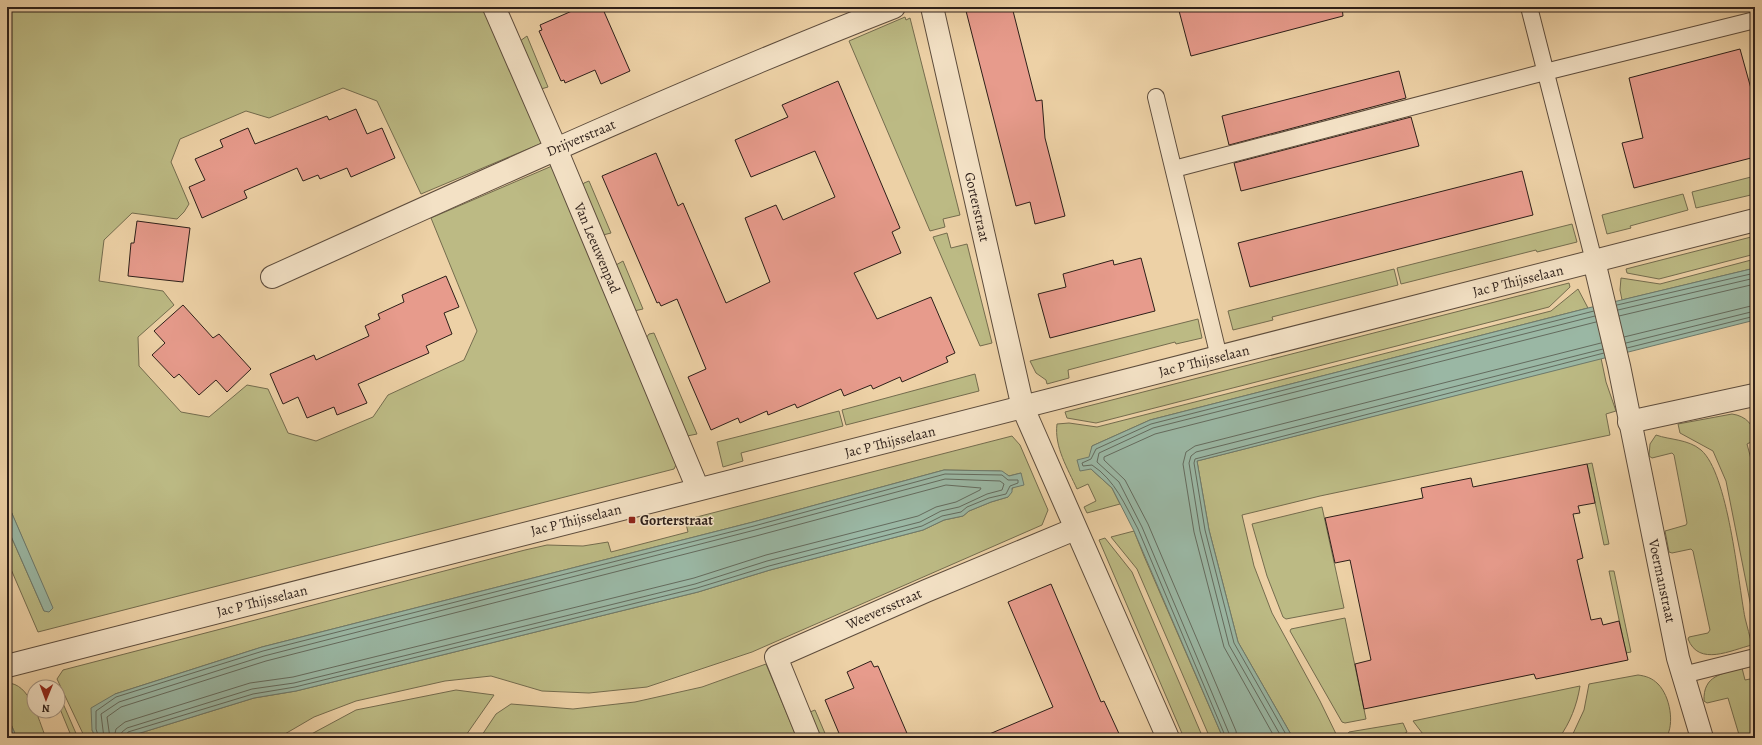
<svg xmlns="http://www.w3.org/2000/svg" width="1762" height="745" font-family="Alegreya,serif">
<rect width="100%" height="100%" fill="#edd1a6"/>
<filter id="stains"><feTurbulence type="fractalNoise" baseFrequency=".005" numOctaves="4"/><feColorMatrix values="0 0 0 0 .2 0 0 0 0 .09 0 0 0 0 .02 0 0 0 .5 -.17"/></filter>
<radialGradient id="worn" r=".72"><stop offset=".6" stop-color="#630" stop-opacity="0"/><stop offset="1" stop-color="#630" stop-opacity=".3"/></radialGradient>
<!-- green -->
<g fill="#bcba84" stroke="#746c4e">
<polygon points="7,7 33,7 34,9 38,7 484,7 542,143 421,194 377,101 343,88 269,118 246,111 180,139 171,162 189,204 184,212 177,219 132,213 104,240 99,281 163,291 174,305 138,337 139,366 181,412 209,417 247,385 268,389 288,433 316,441 373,417 388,395 464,360 477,331 431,218 552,166 670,440 676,465 674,469 38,632 7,560 7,527 44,611 52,608 7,502"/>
<polygon points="905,17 906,20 910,18 960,215 943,219 945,227 930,231 849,41"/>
<polygon points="527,36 548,87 541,89 520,41"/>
<polygon points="1755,176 1755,194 1696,208 1692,192"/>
<polygon points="589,181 611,233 603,235 581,187 584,183"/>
<polygon points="1683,194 1688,210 1630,226 1631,228 1607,234 1602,215"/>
<polygon points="1572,224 1577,242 1537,252 1536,250 1401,284 1397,268"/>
<polygon points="947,233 951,248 967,244 992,343 980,346 933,237"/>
<polygon points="1755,236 1755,254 1659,279 1627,273 1626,269"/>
<polygon points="1755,259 1755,268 1622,300 1620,290 1621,278 1660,284"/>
<polygon points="623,261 643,309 634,311 616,265"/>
<polygon points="1394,269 1398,285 1272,317 1273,320 1233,330 1228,311"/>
<polygon points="1569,283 1570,287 1549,307 1096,423 1067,418 1065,412"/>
<path d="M1578 289 1588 308 1150 420 1092 446V470L1112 488 1120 504 1087 513 1084 507 1096 501 1088 484 1077 489C1068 469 1054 447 1057 424L1069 423 1097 427 1551 311Z"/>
<polygon points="1198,319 1202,338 1176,344 1175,342 1068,370 1069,378 1047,384 1046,380 1036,373 1030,361"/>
<polygon points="654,333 697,434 687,436 646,338 649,334"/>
<polygon points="1601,358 1606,382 1616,411 1606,414 1610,435 1320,496 1242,515 1254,566 1272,613 1320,701 1338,738 1293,738 1238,642 1209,530 1197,461"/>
<polygon points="975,374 979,391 846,425 842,410"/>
<polygon points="839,411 843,426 741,453 743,461 723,467 717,442"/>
<path d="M1732 414C1746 416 1755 425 1755 440L1747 444 1755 474V627L1726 481 1713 451 1680 433 1678 424Z"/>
<path d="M1656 435C1670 440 1688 439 1701 450 1728 473 1738 581 1745 618 1747 627 1750 636 1752 645 1731 650 1699 667 1688 639L1689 637 1708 633 1710 630 1693 551 1691 549 1672 553 1669 552 1665 531 1686 525 1687 523 1674 455 1672 453 1652 458 1649 456 1650 444Z"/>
<polygon points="1012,436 1020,445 1048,510 1042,525 752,652 647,687 589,693 542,691 491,676 445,681 356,701 314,717 278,738 124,738 254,698 296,691 698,592 770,570 923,530 944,520 963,516 969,511 991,502 1008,497 1021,473 1009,476 1000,471 944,470 753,522 262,647 115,694 92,730 96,738 85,738 57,679 63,670 525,550 547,545 583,546 608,542 611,552 688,532 685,520"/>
<polygon points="1592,463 1609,544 1604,545 1587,464"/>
<polygon points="1322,507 1344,608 1286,619 1283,617 1267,576 1252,524"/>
<polygon points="1134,531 1144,556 1223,738 1210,738 1137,569 1111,537"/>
<polygon points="1105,538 1132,572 1203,738 1184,738 1099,540"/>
<polygon points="1609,571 1614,571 1631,652 1626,653"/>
<polygon points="1345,618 1366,719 1345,723 1342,722 1290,631 1291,629"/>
<polygon points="766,664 797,738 480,738 496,714 511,704 573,709 635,702 702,687"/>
<path d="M1742 668 1745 680 1755 678V738H1740L1728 698 1707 703 1704 701C1703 675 1722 674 1742 668Z"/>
<path d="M1638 675C1646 676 1652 678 1658 684 1670 696 1675 724 1666 738H1571L1584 710 1589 684Z"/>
<path d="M7 683C30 683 38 719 46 738H17L7 715Z"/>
<path d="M1580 686C1577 705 1570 723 1559 738H1426L1413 721Z"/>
<polygon points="456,690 494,695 464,738 304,738 356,710"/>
<polygon points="58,692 78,738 72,738 58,704"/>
<polygon points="815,710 827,738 817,738 810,712"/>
<polygon points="1403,723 1407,732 1397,738 1348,738 1347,735 1349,732"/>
</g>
<!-- water -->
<g fill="#9ab7a4" stroke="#6e7a6c">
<polygon points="1755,268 1755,320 1197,461 1209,530 1238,642 1293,738 1223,738 1134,531 1112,488 1091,469 1080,471 1077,460 1089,457 1092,446 1150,420 1588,308"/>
<polygon points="944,470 1002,471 1009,476 1021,473 1024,485 1012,488 1012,492 1008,497 991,502 969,511 963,516 944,520 923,530 770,570 698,592 296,691 254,698 124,738 96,738 92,730 91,708 115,694 262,647 753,522"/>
<polygon points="7,502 53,608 49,612 44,611 7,527"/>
<polygon points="7,715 7,716 17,738 7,738"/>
</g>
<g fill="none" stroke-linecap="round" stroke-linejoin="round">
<!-- shore -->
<g stroke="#646b5e" stroke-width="1">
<polyline points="1617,305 1755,273"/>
<polyline points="1618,310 1755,278"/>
<polyline points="1619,316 1755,284"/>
<polyline points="1624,337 1755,305"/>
<polyline points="1626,343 1755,311"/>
<polyline points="1627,348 1755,316"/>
<polyline points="99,738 96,729 96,711 116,697 263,651 754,526 945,474 1002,475 1008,480 1018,480 1018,483 1010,486 1006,494 989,498 967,507 961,512 942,516 922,526 769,566 697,588 295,687 253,694 128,732 125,738"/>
<polyline points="104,738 101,714 119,702 264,656 755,530 945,479 1000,481 1004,484 1002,490 987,494 959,507 941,511 920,522 767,561 695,584 294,683 252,689 127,728 122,732 120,738"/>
<polyline points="110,738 107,717 121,707 266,661 756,536 946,485 981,488 980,490 956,502 936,507 918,516 766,555 694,578 293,677 250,683 125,722 116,729 114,738"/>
<path d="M1226 738 1138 529C1125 505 1115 480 1092 465L1083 466 1082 463 1091 459 1096 449 1151 424 1594 311"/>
<polyline points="1231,738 1142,527 1119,482 1097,462 1099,453 1153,428 1595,316"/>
<polyline points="1237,738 1236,731 1148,524 1125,480 1104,460 1104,457 1155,434 1596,322"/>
<polyline points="1275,738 1224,647 1194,532 1183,464 1186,452 1195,446 1601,343"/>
<polyline points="1282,738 1229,645 1200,531 1189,463 1191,456 1196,452 1603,349"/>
<polyline points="1288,738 1234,643 1205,530 1194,463 1195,459 1604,353"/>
</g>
</g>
<!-- building -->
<g fill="#e79b8c" stroke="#2d1f19">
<polygon points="581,7 602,7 630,71 601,84 595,70 565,83 564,80 561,81 539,31 542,30 540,25"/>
<polygon points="965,7 1012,7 1036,101 1042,100 1045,138 1065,216 1035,224 1030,202 1016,206"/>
<polygon points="1178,7 1342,7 1343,16 1191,56"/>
<polygon points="1740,49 1755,103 1755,157 1634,188 1622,143 1643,138 1629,78"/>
<polygon points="1399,71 1406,98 1229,145 1222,116"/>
<polygon points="838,81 900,228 892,232 901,253 854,273 877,319 931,297 955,353 946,357 948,362 902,382 900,377 873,389 871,385 844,396 841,389 797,408 795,404 768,415 767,411 740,423 738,418 711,430 688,377 706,369 677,299 661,306 659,302 657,303 602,176 656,153 678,206 683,203 726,303 770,282 745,218 776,205 783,220 835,197 815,151 751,177 735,140 788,117 782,105"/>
<polygon points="356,109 367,134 382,128 395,158 351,177 347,168 320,179 318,175 303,181 297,168 244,191 247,198 202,218 189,187 205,180 195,159 223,147 220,140 248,128 255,144 327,116 329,120"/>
<polygon points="1411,117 1419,146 1241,191 1234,163"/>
<polygon points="1522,171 1533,215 1250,287 1238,243"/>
<polygon points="137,221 190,228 183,282 128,276 131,243 134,243"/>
<polygon points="1141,258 1155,311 1050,338 1038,294 1066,287 1063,274 1113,260 1114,265"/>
<polygon points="446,276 459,307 444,313 452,334 426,346 429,353 358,384 367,403 337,415 334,407 307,418 298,397 283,404 270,374 314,355 316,360 369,336 365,326 380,319 378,314 404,302 402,295"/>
<polygon points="183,305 213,338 219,334 251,369 227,392 216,380 199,395 179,374 174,378 152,355 165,343 154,331"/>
<polygon points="1587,464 1595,503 1578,506 1580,513 1573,514 1583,558 1577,560 1591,620 1601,618 1603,625 1619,621 1628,660 1536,679 1534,674 1364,709 1355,664 1371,660 1350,560 1335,563 1325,518 1423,498 1421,488 1471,478 1473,487"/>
<polygon points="1051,584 1101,702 1104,701 1121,738 980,738 1053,707 1008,602"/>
<polygon points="871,661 874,667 878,666 909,738 841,738 825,700 854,688 847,672"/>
</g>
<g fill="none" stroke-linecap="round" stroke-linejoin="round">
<!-- lane casing -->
<g stroke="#5d4c3c" stroke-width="18">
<g id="lane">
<polyline points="1529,7 1594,261"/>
<polyline points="1156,97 1219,357"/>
<polyline points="1174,169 1545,72 1755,20"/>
<polyline points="1683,675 1755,657"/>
</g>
</g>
<!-- street casing -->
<g stroke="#5d4c3c" stroke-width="24">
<g id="street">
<polyline points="494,7 556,149 698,489"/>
<polyline points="932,7 1023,408 1168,738"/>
<polyline points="1594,261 1619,366 1678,658 1702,738"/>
<path d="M272 277C478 184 684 89 894 7"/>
<polyline points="1629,422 1754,395 1755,397"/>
<polyline points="7,666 1755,220"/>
<polyline points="809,738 776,657 926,591 1075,529"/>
</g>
</g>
<!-- lane -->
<use href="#lane" stroke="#f3e1c5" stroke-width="16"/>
<!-- street -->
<use href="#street" stroke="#f3e1c5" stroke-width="22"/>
</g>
<!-- markers -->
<rect fill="#8f2418" stroke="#f3e1c5" stroke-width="1.5" x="628" y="516" width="8" height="8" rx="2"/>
<g text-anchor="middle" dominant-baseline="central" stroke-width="3" stroke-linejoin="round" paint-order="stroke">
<!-- street labels -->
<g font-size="14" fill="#2d1f19" stroke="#f3e1c5">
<text transform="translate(581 138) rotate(-23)">Drijverstraat</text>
<text transform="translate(977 207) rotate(77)">Gorterstraat</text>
<text transform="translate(597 248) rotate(67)">Van Leeuwenpad</text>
<text transform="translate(1518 281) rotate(-14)">Jac P Thijsselaan</text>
<text transform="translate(1204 361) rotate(-14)">Jac P Thijsselaan</text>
<text transform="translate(890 442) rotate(-14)">Jac P Thijsselaan</text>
<text transform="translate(576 520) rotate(-14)">Jac P Thijsselaan</text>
<text transform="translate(1662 581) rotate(78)">Voermanstraat</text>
<text transform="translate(262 601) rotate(-14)">Jac P Thijsselaan</text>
<text transform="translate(884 609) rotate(-24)">Weeversstraat</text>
</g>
<!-- poi labels -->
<g font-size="14" font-weight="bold" fill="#2d1f19" stroke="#f3e1c5" text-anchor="start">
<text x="640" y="520">Gorterstraat</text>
</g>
</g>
<!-- margin -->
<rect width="1762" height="745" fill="none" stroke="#edd1a6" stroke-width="24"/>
<rect x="8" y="8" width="1746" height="729" fill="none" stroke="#2d1f19" stroke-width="2"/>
<rect x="12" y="12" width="1738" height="721" fill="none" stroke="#2d1f19"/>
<!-- north arrow -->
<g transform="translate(46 699) rotate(181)"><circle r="19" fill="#f3e1c5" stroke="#a49380"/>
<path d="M0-3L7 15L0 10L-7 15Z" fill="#8f2418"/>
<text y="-6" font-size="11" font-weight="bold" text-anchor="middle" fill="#2d1f19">N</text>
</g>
<rect width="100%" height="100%" filter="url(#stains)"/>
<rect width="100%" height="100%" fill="url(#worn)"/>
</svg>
